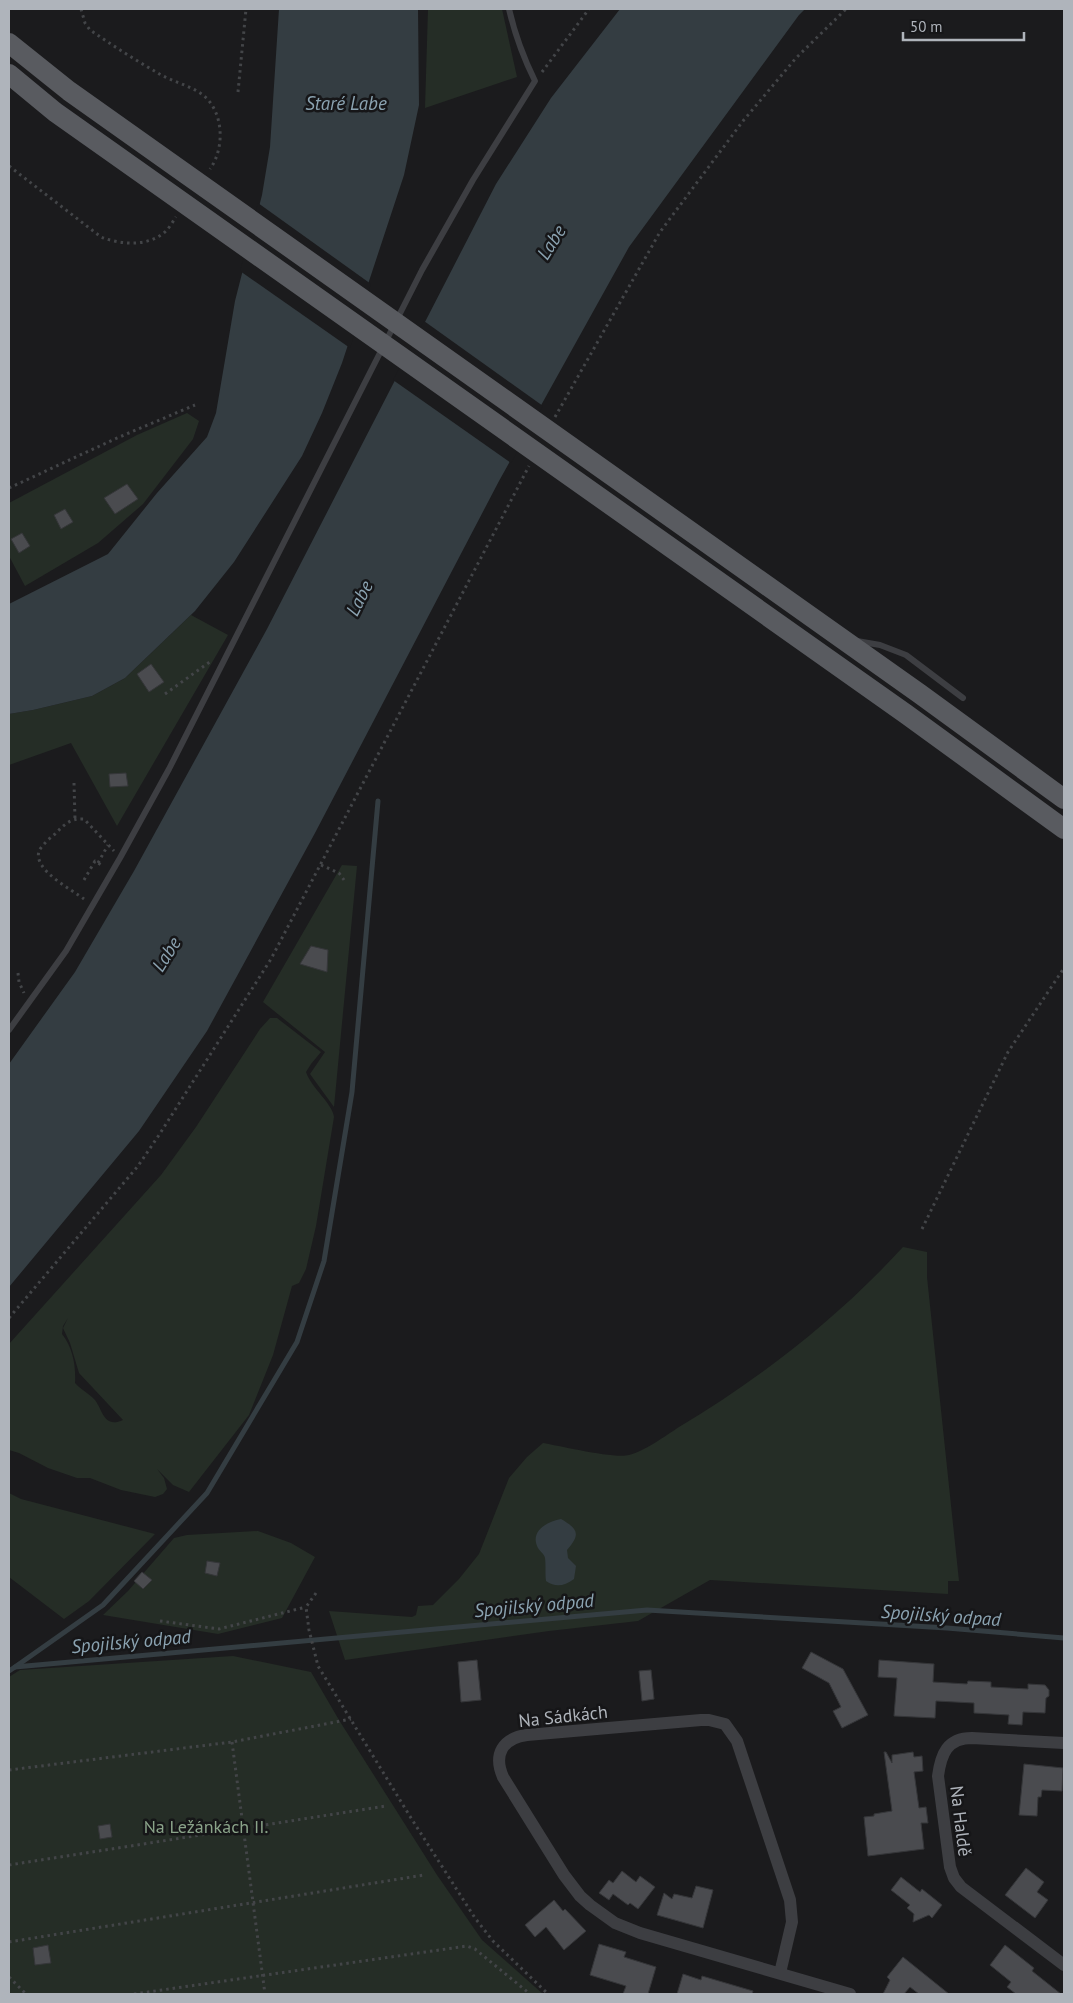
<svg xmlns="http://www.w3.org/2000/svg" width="1073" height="2003" font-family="'PT Sans',sans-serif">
<rect width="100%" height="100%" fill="#1b1b1d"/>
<!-- green -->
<g fill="#252d26" fill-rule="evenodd">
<polygon points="428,9 502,9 517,77 425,108"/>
<polygon points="187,413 199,421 193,439 143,504 98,543 25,586 9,556 9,503 137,435"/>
<polygon points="191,615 228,635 117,826 71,743 9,765 9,714 33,710 92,696 125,678"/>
<polygon points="342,865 357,866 334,1107 310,1074 325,1052 263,1002"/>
<path d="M270 1018H277L321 1052 311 1064 306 1072C312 1089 332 1103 334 1117L316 1226 306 1269 299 1283 292 1286 273 1355 249 1415 189 1492 173 1485 157 1469 164 1478 167 1489 163 1494 155 1497 121 1490 90 1478H77L48 1468 19 1453 9 1450V1344L161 1175 196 1127 260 1029ZM68 1318 63 1328 70 1343 79 1373 123 1420C103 1429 103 1409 94 1399 92 1396 79 1388 75 1383 76 1366 73 1348 62 1334L63 1326Z"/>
<path d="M903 1247 927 1252V1277L959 1581H948V1594L710 1580 638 1621 549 1631 345 1660 329 1611 412 1617 416 1615 418 1606 433 1605 459 1579 479 1554 509 1478 527 1457 543 1443C560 1446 615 1459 629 1455 643 1452 667 1435 679 1427 761 1378 838 1318 903 1247Z"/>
<polygon points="9,1493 21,1499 155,1534 89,1601 64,1619 9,1577"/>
<polygon points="258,1531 291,1543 315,1557 282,1618 218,1634 103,1615 128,1591 174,1538 187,1535"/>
<polygon points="233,1656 311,1672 339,1720 437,1875 482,1940 543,1994 9,1994 9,1677 20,1670"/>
</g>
<!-- water -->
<g fill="#343d42">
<polygon points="279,9 418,9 419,105 404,175 342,363 322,413 302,456 234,562 195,611 125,678 92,696 33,710 9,714 9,604 108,554 157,493 207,437 216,413 235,301 262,195 270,147"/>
<polygon points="620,9 805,9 799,15 629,247 499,481 315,833 207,1031 139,1131 9,1287 9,1064 75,972 134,871 267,629 496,184 551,98"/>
<path d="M561 1519C578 1529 581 1534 567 1550L568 1558 576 1566 574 1579C564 1586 556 1588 546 1581 545 1574 546 1565 545 1558 544 1553 540 1552 538 1548 529 1531 548 1521 561 1519Z"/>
</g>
<!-- pier -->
<g fill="#1b1b1d">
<polygon points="258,203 371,284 350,348 240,271"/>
<polygon points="424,321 543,406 511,463 393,380"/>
</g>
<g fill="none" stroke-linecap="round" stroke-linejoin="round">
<!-- stream -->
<g stroke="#343d42" stroke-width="5">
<polyline points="15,1667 103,1605 207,1493 297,1342 324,1261 352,1092 378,801"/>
<polyline points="9,1671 15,1667 647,1610 947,1628 1064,1638"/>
</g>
</g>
<!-- building -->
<g fill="#4a4b4f" stroke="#353639">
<polygon points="127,484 138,499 115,514 104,498"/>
<polygon points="65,509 73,522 61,529 54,515"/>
<polygon points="22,533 30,546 19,553 11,539"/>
<polygon points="151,664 164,682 149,692 137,674"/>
<polygon points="126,773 128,786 110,787 109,774"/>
<polygon points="311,946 328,950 327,972 300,964"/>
<polygon points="207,1561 220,1563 217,1576 205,1573"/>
<polygon points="142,1572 152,1580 143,1589 134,1581"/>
<polygon points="811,1652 843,1669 868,1715 842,1728 833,1711 841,1707 829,1683 802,1668"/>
<polygon points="477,1660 481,1700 461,1702 458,1662"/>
<polygon points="879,1660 934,1664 933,1682 967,1684 968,1681 991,1682 991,1687 1028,1689 1028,1684 1045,1685 1049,1690 1049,1696 1046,1698 1045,1713 1023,1712 1022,1725 1008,1724 1009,1715 974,1713 974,1703 936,1701 935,1718 894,1716 897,1678 878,1677"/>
<polygon points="651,1670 654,1699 642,1701 639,1671"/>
<polygon points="884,1752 886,1752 892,1763 892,1755 913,1752 914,1757 922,1756 923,1771 914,1772 919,1808 926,1807 928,1823 921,1823 924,1849 868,1856 864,1817 874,1816 874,1814 892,1811"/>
<polygon points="1024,1764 1063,1768 1062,1791 1042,1790 1041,1797 1038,1797 1037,1816 1019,1815"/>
<polygon points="110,1824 112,1837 100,1839 98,1826"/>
<polygon points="1026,1868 1044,1882 1037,1892 1048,1900 1035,1918 1005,1895"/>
<polygon points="622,1871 636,1882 640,1876 655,1887 638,1909 630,1903 628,1905 613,1894 609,1900 599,1893 609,1880 613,1883"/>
<polygon points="901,1877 920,1892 922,1889 942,1905 932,1918 929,1915 913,1922 914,1914 907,1908 910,1905 891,1890"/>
<polygon points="696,1886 713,1890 703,1928 657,1915 664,1893 672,1899 674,1894 692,1898"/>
<polygon points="554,1900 563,1911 565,1909 586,1931 564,1950 546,1927 535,1937 525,1925"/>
<polygon points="599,1944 626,1952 624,1957 656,1967 648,1994 623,1994 626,1986 590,1975"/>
<polygon points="48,1945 51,1963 35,1965 33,1948"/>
<polygon points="1005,1945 1034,1968 1032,1971 1061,1994 1016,1994 1007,1987 1011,1982 990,1965"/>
<polygon points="903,1957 949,1994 919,1994 910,1987 904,1994 883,1994 890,1980 887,1977"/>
<polygon points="683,1974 701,1980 702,1976 753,1991 752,1994 677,1994"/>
</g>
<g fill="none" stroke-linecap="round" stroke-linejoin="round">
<!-- path -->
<g stroke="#434548" stroke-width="3" stroke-dasharray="2.5 4" stroke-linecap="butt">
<path d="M81 9 85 23 90 30C112 45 135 60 158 73 172 82 190 85 203 95 224 112 225 148 210 169"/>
<polyline points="542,72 589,9"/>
<polyline points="238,92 246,9"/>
<path d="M9 166 101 237C121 245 149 247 166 231 170 227 173 221 176 217"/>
<polyline points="555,417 660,232 743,121 796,58 846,9"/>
<polyline points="9,488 117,438 195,405"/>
<polyline points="165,694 211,661"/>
<polyline points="74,783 75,819"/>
<polyline points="98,863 108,845"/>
<polyline points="321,865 339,873 344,880"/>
<polyline points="84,880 95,861 103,866"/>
<path d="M84 899C71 889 33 870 39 851 42 845 49 839 55 834 64 825 70 818 84 819L114 851"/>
<polyline points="18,973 19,982 24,993"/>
<polyline points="922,1229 1008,1052 1064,968"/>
<polyline points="9,1318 138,1166 159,1135 271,959 529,466"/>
<polyline points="316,1593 306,1607 309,1630 318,1666 411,1818 475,1918 493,1941 548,1994"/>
<polyline points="160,1621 219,1629 306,1607"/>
<polyline points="232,1742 265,1994"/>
<polyline points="9,1770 232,1742 351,1719"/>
<polyline points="9,1865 386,1806"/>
<polyline points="9,1942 424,1875"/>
<polyline points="9,1977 26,1994"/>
<polyline points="134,1994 467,1946 475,1949 530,1994"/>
</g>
<!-- service -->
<g stroke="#3d3e42" stroke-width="6">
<polyline points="857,641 880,645 906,655 963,698"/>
<path d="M9 1030 66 951 120 858 169 769 422 270 473 180 535 81C523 57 515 35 509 9"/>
</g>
<!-- minor -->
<g stroke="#3d3e42" stroke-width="12">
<path d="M1064 1743 972 1738C947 1738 941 1754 938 1776L950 1867 954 1878 961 1887 1064 1965"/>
<path d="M780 1973 792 1922 790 1900 737 1741 725 1724 709 1720H701L527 1735C503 1738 493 1754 503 1777L564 1875 580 1896 590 1905 615 1923 640 1933 850 1994"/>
</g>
<!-- primary -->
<g stroke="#595b60" stroke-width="20">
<polyline points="9,43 69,91 186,174 920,694 1064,799"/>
<polyline points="9,74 55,112 906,714 1064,829"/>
</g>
</g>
<g text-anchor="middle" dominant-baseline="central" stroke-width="5" stroke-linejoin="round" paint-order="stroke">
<!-- street labels -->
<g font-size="18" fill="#afb4bb" stroke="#161618">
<text transform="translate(563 1716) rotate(-6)">Na Sádkách</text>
<text transform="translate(961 1821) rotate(83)">Na Haldě</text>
</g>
<!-- park labels -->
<g font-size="18" fill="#8aa389" stroke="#161618">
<text x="206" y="1826">Na Ležánkách II.</text>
</g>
<!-- water labels -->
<g font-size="19" font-style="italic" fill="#8ba3b1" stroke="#161618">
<text x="346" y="103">Staré Labe</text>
<text transform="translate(551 242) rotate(-58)">Labe</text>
<text transform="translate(359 598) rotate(-63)">Labe</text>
<text transform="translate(166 954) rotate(-58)">Labe</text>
<text transform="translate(534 1605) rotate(-5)">Spojilský odpad</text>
<text transform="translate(941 1615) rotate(4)">Spojilský odpad</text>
<text transform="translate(131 1641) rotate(-5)">Spojilský odpad</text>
</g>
</g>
<!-- border -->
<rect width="1073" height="2003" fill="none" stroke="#afb4bb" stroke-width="20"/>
<!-- scale -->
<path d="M903 32v8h121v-8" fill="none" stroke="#afb4bb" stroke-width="2.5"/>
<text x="910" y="32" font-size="15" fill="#afb4bb" stroke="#161618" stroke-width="4" paint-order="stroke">50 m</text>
</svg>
